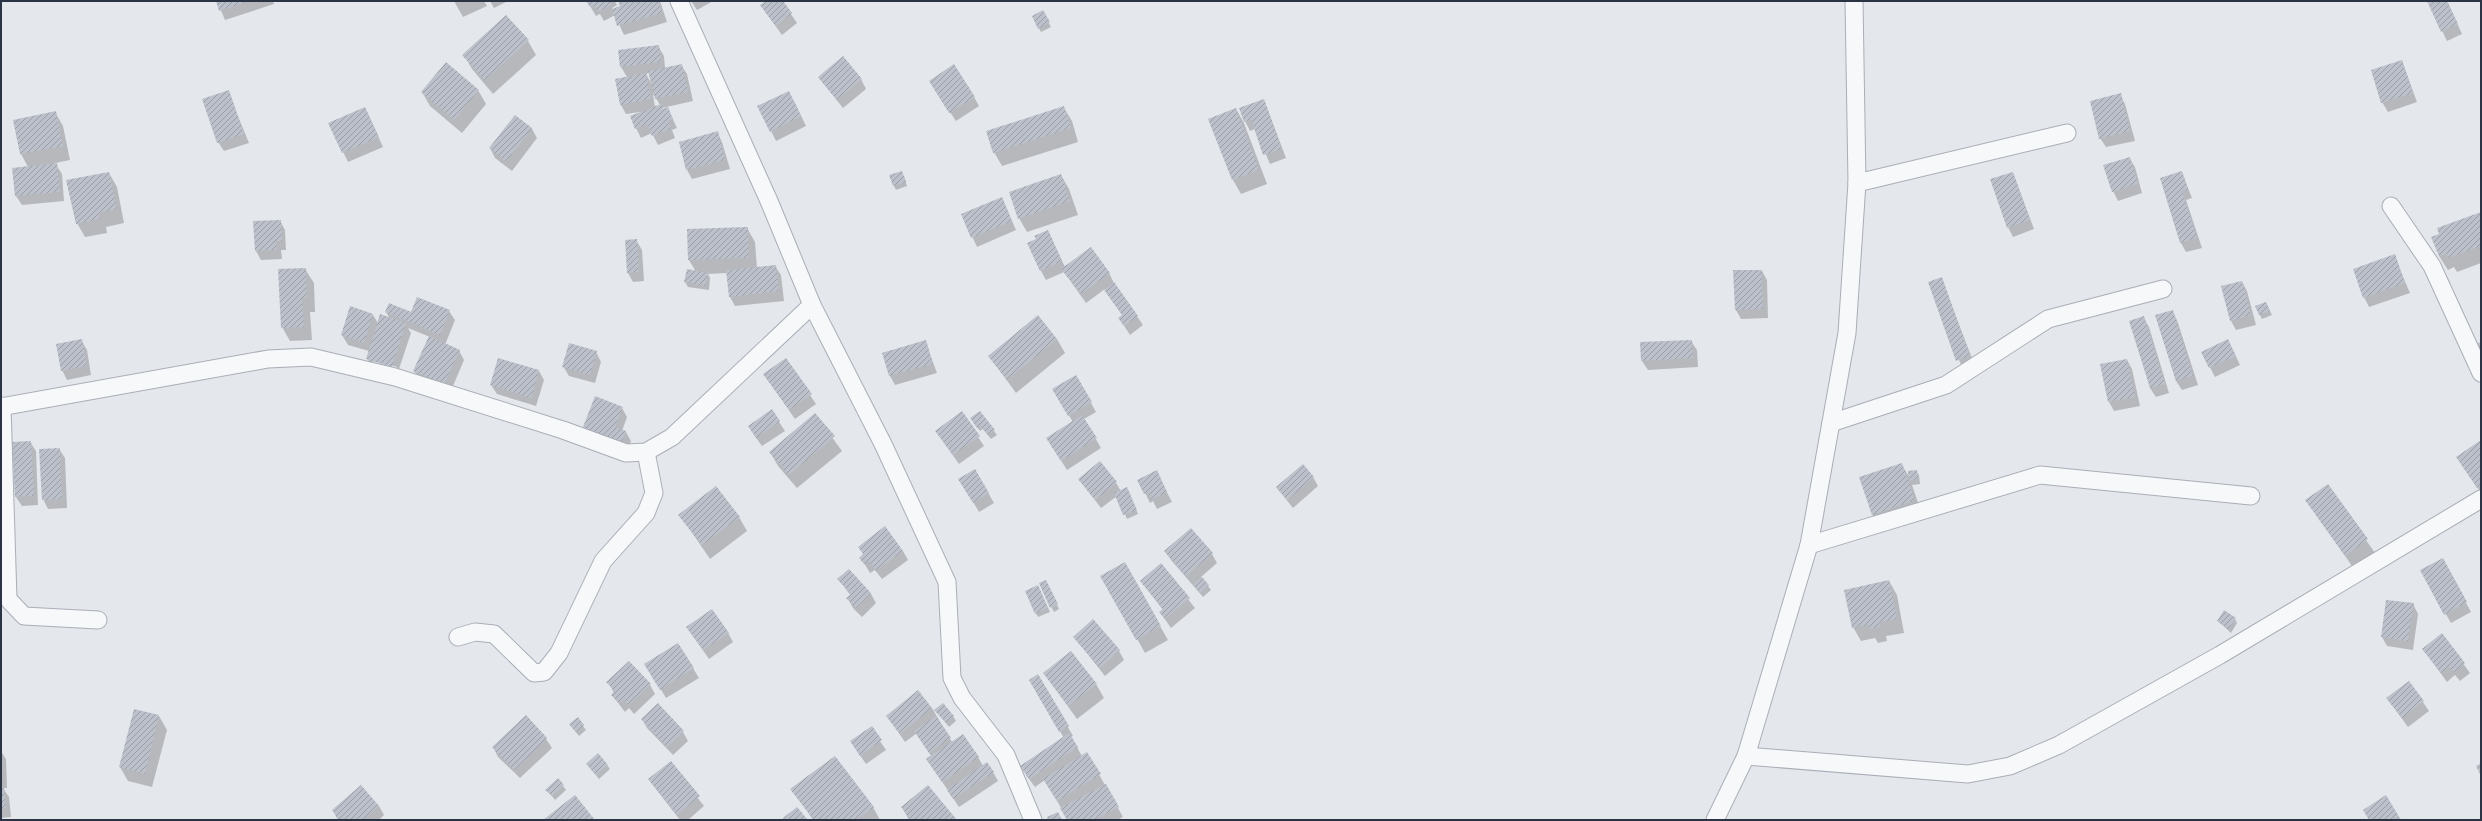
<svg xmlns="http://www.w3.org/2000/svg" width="2482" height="821" font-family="'Sofia Sans Condensed',sans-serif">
<defs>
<pattern id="building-hatch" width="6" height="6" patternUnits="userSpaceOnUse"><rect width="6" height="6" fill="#bbc0ca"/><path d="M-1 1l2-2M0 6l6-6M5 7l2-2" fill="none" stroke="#989da6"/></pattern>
</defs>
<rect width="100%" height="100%" fill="#e4e7ec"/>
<!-- shadow -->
<g fill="#0003" fill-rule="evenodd">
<polygon points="217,1 273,1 274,4 225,20"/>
<polygon points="454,1 484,1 487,6 463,17"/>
<polygon points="490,1 508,1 494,8"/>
<polygon points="587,1 615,1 617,5 612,8 613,10 621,7 619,1 660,1 667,22 624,35 615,15 604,21 600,14 596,16"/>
<polygon points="691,1 713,1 697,10"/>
<polygon points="767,1 782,1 797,23 782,35 761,6"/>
<polygon points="2428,1 2447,1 2462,34 2447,41"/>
<polygon points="1043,12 1051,27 1041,32 1033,17"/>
<polygon points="506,17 528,41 536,55 493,94 472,69 464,55"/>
<path d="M658 46 664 56 665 68 681 65 687 74 693 101 662 108 663 110 668 109 677 128 672 130 675 138 658 145 652 133 641 138 636 128 640 112 626 114 621 105 616 79 627 77 621 67ZM650 73 652 85 646 74ZM653 95H654L660 105 655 107Z"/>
<polygon points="2402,61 2417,102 2388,112 2382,102"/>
<polygon points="819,78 861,79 866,89 843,108"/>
<polygon points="478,90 486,104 462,133 430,106 422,92"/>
<polygon points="935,90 974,97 979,106 956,121"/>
<polygon points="228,92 249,143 224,151 218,142"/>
<polygon points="2120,95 2125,104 2135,141 2106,147 2100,138"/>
<polygon points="1264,100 1286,158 1270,164 1255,129 1250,131 1245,121"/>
<polygon points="794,101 806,126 776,141 771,131"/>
<polygon points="365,108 383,147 348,162 329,123"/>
<polygon points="1064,108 1072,121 1078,142 1002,166 994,152"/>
<polygon points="1236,109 1244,123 1267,184 1241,194 1233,180"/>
<polygon points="55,112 63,126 70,160 55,163 62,174 64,201 22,205 16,196 28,167 21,154 14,121"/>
<polygon points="515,116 532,129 537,138 512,171 495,158 490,148"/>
<polygon points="717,132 722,142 730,169 692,179 687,170"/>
<polygon points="2129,158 2135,167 2142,193 2118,201 2113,191"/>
<polygon points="109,173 117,187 124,223 106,227 107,233 85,237 77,223"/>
<polygon points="2013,173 2034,229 2013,237 2008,227"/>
<polygon points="2182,173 2192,198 2186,200 2202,248 2186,252 2181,243 2161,179"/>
<polygon points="1061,175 1069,189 1078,215 1027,232 1019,218"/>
<polygon points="904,176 907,186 896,190 894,186"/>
<polygon points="1002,198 1016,230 977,247 962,214"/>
<polygon points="2481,213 2481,263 2457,272 2454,267 2448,270 2439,256 2440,235"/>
<polygon points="280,221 285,230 286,250 281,250 282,259 261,260 256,251"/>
<polygon points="747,228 755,242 757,268 775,266 781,275 784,301 735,306 730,297 727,273 708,274 710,278 709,290 688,287 685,282 696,272 689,260 688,230"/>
<polygon points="1048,231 1065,267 1109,273 1114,283 1143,325 1130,335 1119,318 1123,316 1105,289 1086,303 1064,272 1046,280 1041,271 1037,240"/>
<polygon points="636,240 642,250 644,281 633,282 628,273"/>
<polygon points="2394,256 2410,293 2369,307 2364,297"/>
<polygon points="305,269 314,283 315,312 310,312 312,340 290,341 282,327"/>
<polygon points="1762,271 1767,280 1768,318 1741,319 1736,310"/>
<polygon points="1941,278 1975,366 1963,370 1929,282"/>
<polygon points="2242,282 2247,291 2256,325 2236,330 2231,321"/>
<polygon points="2266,303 2272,315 2262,319 2256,307"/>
<path d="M449 311 455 320 445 345 459 351 464 360 450 393 420 380 414 371 430 337 408 328 411 333 397 375 373 368 367 358 369 351 348 345 342 335 373 315 378 323 390 319 386 312ZM373 360 397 367V369L373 362Z"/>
<polygon points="2172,311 2177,320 2198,385 2182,390 2176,381 2156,316"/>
<polygon points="2143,317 2149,327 2169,393 2156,397 2150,388"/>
<polygon points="1057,339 1065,353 1016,393 989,356"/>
<polygon points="81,340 87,350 91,375 67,380 62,370"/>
<polygon points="925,341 937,373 895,385 890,376 883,353"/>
<polygon points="1691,341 1697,350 1698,367 1648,370 1642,361 1641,343"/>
<polygon points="2233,350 2240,365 2215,377 2202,352"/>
<polygon points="596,352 601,362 595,383 569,376 563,366"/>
<polygon points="786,359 816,404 795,419 764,374"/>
<polygon points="2127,360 2132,369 2140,406 2114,411 2109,402 2101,365"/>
<polygon points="539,371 544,380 536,406 497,394 491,385"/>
<polygon points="1076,376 1096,412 1084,419 1101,448 1067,470 1047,438 1073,422 1053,389"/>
<polygon points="622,408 627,417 622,431 626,432 631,441 627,451 590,436 584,427"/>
<polygon points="771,410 785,431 762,446 754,435"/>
<polygon points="980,412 997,435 991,439 983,429 980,431 974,423"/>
<polygon points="962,413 984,446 959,464 942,440"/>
<polygon points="815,414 842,451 797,488 778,466 770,452"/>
<polygon points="2481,441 2481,493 2463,466"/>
<polygon points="30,442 36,451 38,505 22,506 16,497 13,443"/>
<polygon points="59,449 65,458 67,508 48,509 43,499"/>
<polygon points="1901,464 1910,478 1916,471 1919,475 1920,484 1912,485 1922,514 1880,528 1872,514"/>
<polygon points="975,470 994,503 979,512 960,479"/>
<polygon points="1313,477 1318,486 1293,508 1277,488"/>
<polygon points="1079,479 1116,483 1121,491 1129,493 1138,514 1127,519 1117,496 1101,508"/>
<polygon points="1139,480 1161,481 1172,502 1157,509 1153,501 1150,503"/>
<polygon points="2328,485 2375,553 2354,569 2307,500"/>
<polygon points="680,515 739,517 747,531 710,559"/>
<polygon points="903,551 908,560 882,579 875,570 870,573 861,558"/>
<polygon points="1165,551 1212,554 1217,563 1201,577 1211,590 1203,597 1171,560"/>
<polygon points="2442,559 2471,612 2451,623 2421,571"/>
<polygon points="1124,563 1168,640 1145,653 1102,576"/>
<polygon points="1161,565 1195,608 1171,628 1160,612 1163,610 1141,581"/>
<polygon points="848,570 871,594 876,603 862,617 853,608 848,599 851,596 839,580"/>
<polygon points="1889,581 1897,595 1904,633 1886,636 1887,641 1878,643 1875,638 1861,641 1853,627"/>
<polygon points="1040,584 1048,585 1059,609 1054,612"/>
<polygon points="1040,591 1050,612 1038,617 1036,613"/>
<polygon points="2413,604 2418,614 2413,650 2387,646 2382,637"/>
<polygon points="2235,619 2237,623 2231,633 2218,621"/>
<polygon points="728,633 733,642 709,659 693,636"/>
<polygon points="2442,634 2470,673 2460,681 2455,675 2447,682 2423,649"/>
<polygon points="1074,637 1119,651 1124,660 1105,676"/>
<polygon points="678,644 699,678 666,698 651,673"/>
<polygon points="1044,673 1096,684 1104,698 1077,719"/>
<polygon points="1038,676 1073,736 1071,737 1082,756 1087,753 1123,817 1117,820 1068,820 1045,780 1035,787 1026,775 1064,738 1030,681"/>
<polygon points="608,682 650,685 655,694 634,714 629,708 625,712 612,695 614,693"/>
<polygon points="2409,682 2429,711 2408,727 2387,698"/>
<polygon points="658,704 683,732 688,741 673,755 647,728 642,719"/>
<polygon points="932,708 952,742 978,757 983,766 993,772 998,781 959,807 927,759 931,756 917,733 905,742 887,716"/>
<polygon points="135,710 159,716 167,730 152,787 128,781 120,767"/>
<polygon points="936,711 953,716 956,721 949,727"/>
<polygon points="577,718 586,730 579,736 570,725"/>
<polygon points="871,728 886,750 866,764 857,751"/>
<polygon points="546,739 552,748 520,778 498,757 493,747"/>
<polygon points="1,751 6,759 7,788 3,788 9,797 11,817 1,818"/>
<polygon points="670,762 704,806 688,820 680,820 649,780"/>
<polygon points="607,765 610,769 599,779 590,768"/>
<polygon points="563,786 566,790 555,800 547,790"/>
<polygon points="792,789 873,807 880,820 813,820"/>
<polygon points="379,806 384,815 379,820 338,820 333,811"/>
<polygon points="902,807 955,820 909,820"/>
</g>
<!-- building -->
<g fill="url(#building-hatch)">
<polygon points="216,1 249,1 219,11"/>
<polygon points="586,1 609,1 611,5 598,12 594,5 590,7"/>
<polygon points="618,1 659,1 662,13 617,26 612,9 620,6"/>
<polygon points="766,1 783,1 792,13 776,26 760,5"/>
<polygon points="2427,1 2447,1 2458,24 2441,32"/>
<polygon points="1043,10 1050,22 1038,29 1032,16"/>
<polygon points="506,15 529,40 485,80 462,55"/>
<polygon points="659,45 661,62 620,67 618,50"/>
<polygon points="843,56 862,79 837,100 818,77"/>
<polygon points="2402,60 2413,93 2381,103 2371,70"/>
<polygon points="446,62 479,90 454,120 421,92"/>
<polygon points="682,64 688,92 655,99 648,71"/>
<polygon points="954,64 975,97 949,113 929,81"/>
<polygon points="646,73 651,99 620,105 615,79"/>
<polygon points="229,90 244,134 217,143 202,99"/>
<polygon points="789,91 801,116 770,132 757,106"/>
<polygon points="2121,93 2130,131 2099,139 2090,101"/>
<polygon points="1264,99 1282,149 1263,155 1251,119 1244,122 1239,108"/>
<polygon points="661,104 663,109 668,107 673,119 668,121 671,129 652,136 647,124 635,129 630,116"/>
<polygon points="1064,106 1071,128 993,153 986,131"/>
<polygon points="365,107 379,137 342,153 328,123"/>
<polygon points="1236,108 1259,170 1232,180 1208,119"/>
<polygon points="56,111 63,146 20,154 13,120"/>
<polygon points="515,115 532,128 506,162 489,148"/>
<polygon points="718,131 725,160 686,170 679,142"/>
<polygon points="2130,157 2138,184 2112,192 2103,165"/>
<polygon points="57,163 60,192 15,196 12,168"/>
<polygon points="902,171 906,182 893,186 889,175"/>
<polygon points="2182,171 2188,189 2182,191 2197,238 2180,243 2160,178"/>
<polygon points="109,172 117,209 98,213 100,219 76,224 66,180"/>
<polygon points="2013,172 2030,220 2007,228 1990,179"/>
<polygon points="1061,174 1070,201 1018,219 1009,192"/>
<polygon points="1002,197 1012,221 971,238 961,214"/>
<polygon points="2481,212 2481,246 2448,258 2446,254 2439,256 2431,237 2439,234 2437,228"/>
<polygon points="281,220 282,241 276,241 277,250 255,251 253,221"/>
<polygon points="748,227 749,258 688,260 687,229"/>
<polygon points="1048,230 1062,261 1040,271 1027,243 1036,239 1034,236"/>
<polygon points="637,239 639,272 627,273 625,240"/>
<polygon points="1091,247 1110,273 1081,294 1061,269"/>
<polygon points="2395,254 2405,283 2363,298 2353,269"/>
<polygon points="776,265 779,291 729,297 726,270"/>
<polygon points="306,268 307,298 302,298 304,327 281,328 278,269"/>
<polygon points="687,269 708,273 706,286 684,282"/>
<polygon points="1733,270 1762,270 1763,309 1735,310"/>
<polygon points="1942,277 1970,356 1956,361 1928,282"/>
<polygon points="2242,281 2251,315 2230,321 2221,286"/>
<polygon points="1114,282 1138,316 1124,326 1118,318 1122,315 1104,290"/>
<polygon points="417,297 450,310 440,335 385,312 389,303 411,312"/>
<polygon points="2266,302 2270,311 2259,315 2255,306"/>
<polygon points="350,306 373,314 364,343 341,335"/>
<polygon points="2173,310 2193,376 2176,381 2155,315"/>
<polygon points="380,314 406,323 392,367 366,359"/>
<polygon points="1038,315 1057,339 1007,380 988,356"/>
<polygon points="2144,316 2165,384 2150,388 2129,321"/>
<polygon points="429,336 460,350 444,385 413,371"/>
<polygon points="82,339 87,366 61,371 56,344"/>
<polygon points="2228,339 2236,356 2209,368 2201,352"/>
<polygon points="926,340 933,364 889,376 882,353"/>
<polygon points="1692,340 1693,358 1641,361 1640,342"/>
<polygon points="2481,342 2481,361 2475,344"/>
<polygon points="569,343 597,351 590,375 562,367"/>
<polygon points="498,358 539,370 531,398 490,385"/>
<polygon points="786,358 812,394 789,410 763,374"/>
<polygon points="2127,359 2135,397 2108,402 2100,364"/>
<polygon points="1076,375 1092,402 1068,416 1052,389"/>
<polygon points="595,396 623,407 615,427 626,431 622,442 583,427"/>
<polygon points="772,409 780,421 756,438 748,426"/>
<polygon points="962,411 980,436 953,455 935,431"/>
<polygon points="980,411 995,430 988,435 980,426 977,428 970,418"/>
<polygon points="815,413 835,436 789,475 769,452"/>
<polygon points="1082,415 1097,438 1061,461 1046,438"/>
<polygon points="2481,440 2481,486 2477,488 2456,457"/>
<polygon points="31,441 34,496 15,497 12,442"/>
<polygon points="60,448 62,499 42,500 39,449"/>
<polygon points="1100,461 1117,482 1095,500 1078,479"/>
<polygon points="1902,463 1915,500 1872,515 1859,477"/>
<polygon points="1303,464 1314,477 1287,500 1276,487"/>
<polygon points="975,469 989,493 973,503 958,479"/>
<polygon points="1157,470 1167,492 1151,500 1147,492 1144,494 1137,480"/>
<polygon points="1917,470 1918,479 1909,481 1908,471"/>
<polygon points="2328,484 2368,539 2345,556 2305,500"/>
<polygon points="716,486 740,517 702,545 678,515"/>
<polygon points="1127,487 1137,510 1123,515 1114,493"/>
<polygon points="885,526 903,551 876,571 869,561 864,564 859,558 863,554 858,547"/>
<polygon points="1191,528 1213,553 1186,576 1164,551"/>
<polygon points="2443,558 2467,602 2444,615 2420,570"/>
<polygon points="1125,562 1161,626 1136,640 1100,576"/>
<polygon points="1161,563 1190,598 1165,619 1159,612 1163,609 1140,581"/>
<polygon points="849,569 871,593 856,608 846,598 851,594 837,579"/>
<polygon points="1202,577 1209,585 1200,593 1193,585"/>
<polygon points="1046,580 1058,604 1050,608 1039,583"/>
<polygon points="1889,580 1897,619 1879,622 1880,627 1869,629 1868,625 1852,628 1844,590"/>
<polygon points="1038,585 1048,608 1035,614 1025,591"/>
<polygon points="2386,600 2414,603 2408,641 2381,637"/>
<polygon points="712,609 729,633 703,650 686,627"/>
<polygon points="2224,610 2236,618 2228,629 2217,621"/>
<polygon points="1093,619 1120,650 1100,668 1073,637"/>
<polygon points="2442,633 2465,663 2454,672 2449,667 2441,673 2422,649"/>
<polygon points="678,643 694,668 660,690 644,664"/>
<polygon points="1071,651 1097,684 1068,706 1043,673"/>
<polygon points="629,661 651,684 629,705 623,700 619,703 611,695 615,691 606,682"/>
<polygon points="1038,674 1069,726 1059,732 1029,680"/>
<polygon points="2409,681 2424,701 2402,718 2386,698"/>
<polygon points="918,690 932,708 900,734 886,716"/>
<polygon points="658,703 684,731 667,747 641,719"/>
<polygon points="943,703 954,716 946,723 934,710"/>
<polygon points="134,709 159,715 145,774 119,767"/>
<polygon points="526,715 547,738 514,770 492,747"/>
<polygon points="936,716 951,738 929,753 914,731"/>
<polygon points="578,717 584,725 576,732 569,724"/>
<polygon points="872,726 882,740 860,756 850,741"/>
<polygon points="1069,733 1078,747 1029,779 1020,766"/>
<polygon points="963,734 979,757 942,782 926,759"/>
<polygon points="1087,752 1101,774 1057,801 1043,779"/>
<polygon points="598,753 608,765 596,775 586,764"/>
<polygon points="835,756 874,807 856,820 814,820 790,789"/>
<polygon points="671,761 700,796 677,815 648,779"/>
<polygon points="987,762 994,772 953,799 947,790"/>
<polygon points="2481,763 2481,776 2476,766"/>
<polygon points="558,778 564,785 552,796 545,790"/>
<polygon points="1106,784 1119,807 1094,820 1067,820 1060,808"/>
<polygon points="361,785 379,806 363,820 340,820 332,810"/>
<polygon points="928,785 957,820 911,820 901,807"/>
<polygon points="1,787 4,787 6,808 1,808"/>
<polygon points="575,795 595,820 543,820"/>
<polygon points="2386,795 2401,820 2369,820 2363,810"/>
<polygon points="797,807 808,820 784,820 783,818"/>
<polygon points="1058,812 1062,820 1048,820 1047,817"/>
</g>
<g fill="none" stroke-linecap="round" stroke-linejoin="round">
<!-- street casing -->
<g stroke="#a9aeb7" stroke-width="19">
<g id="street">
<polyline points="679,1 769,201 812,305 883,444 947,582 952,678 962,698 1006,755 1033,820"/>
<polyline points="1857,183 2067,133"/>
<polyline points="2391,206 2432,266 2481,373"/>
<polyline points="2,406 8,599 24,616 98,620"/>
<polyline points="1,407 268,359 311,357 395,377 563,430 626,453 646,452 672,437 812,305"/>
<polyline points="1831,423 1946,385 2048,319 2163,289"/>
<polyline points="1809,545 2040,475 2251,496"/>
<polyline points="458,637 475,632 494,634 534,673 544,672 559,653 603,561 646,513 654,493 646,452"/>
<polyline points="1746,756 1968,774 2010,766 2059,745 2220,655 2481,499"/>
<polyline points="1715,820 1746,756 1809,545 1847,333 1857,183 1854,1"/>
</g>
</g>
<!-- street -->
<use href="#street" stroke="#f7f8fa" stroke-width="17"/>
</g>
<!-- border -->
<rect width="2482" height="821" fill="none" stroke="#2b3445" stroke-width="4"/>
</svg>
